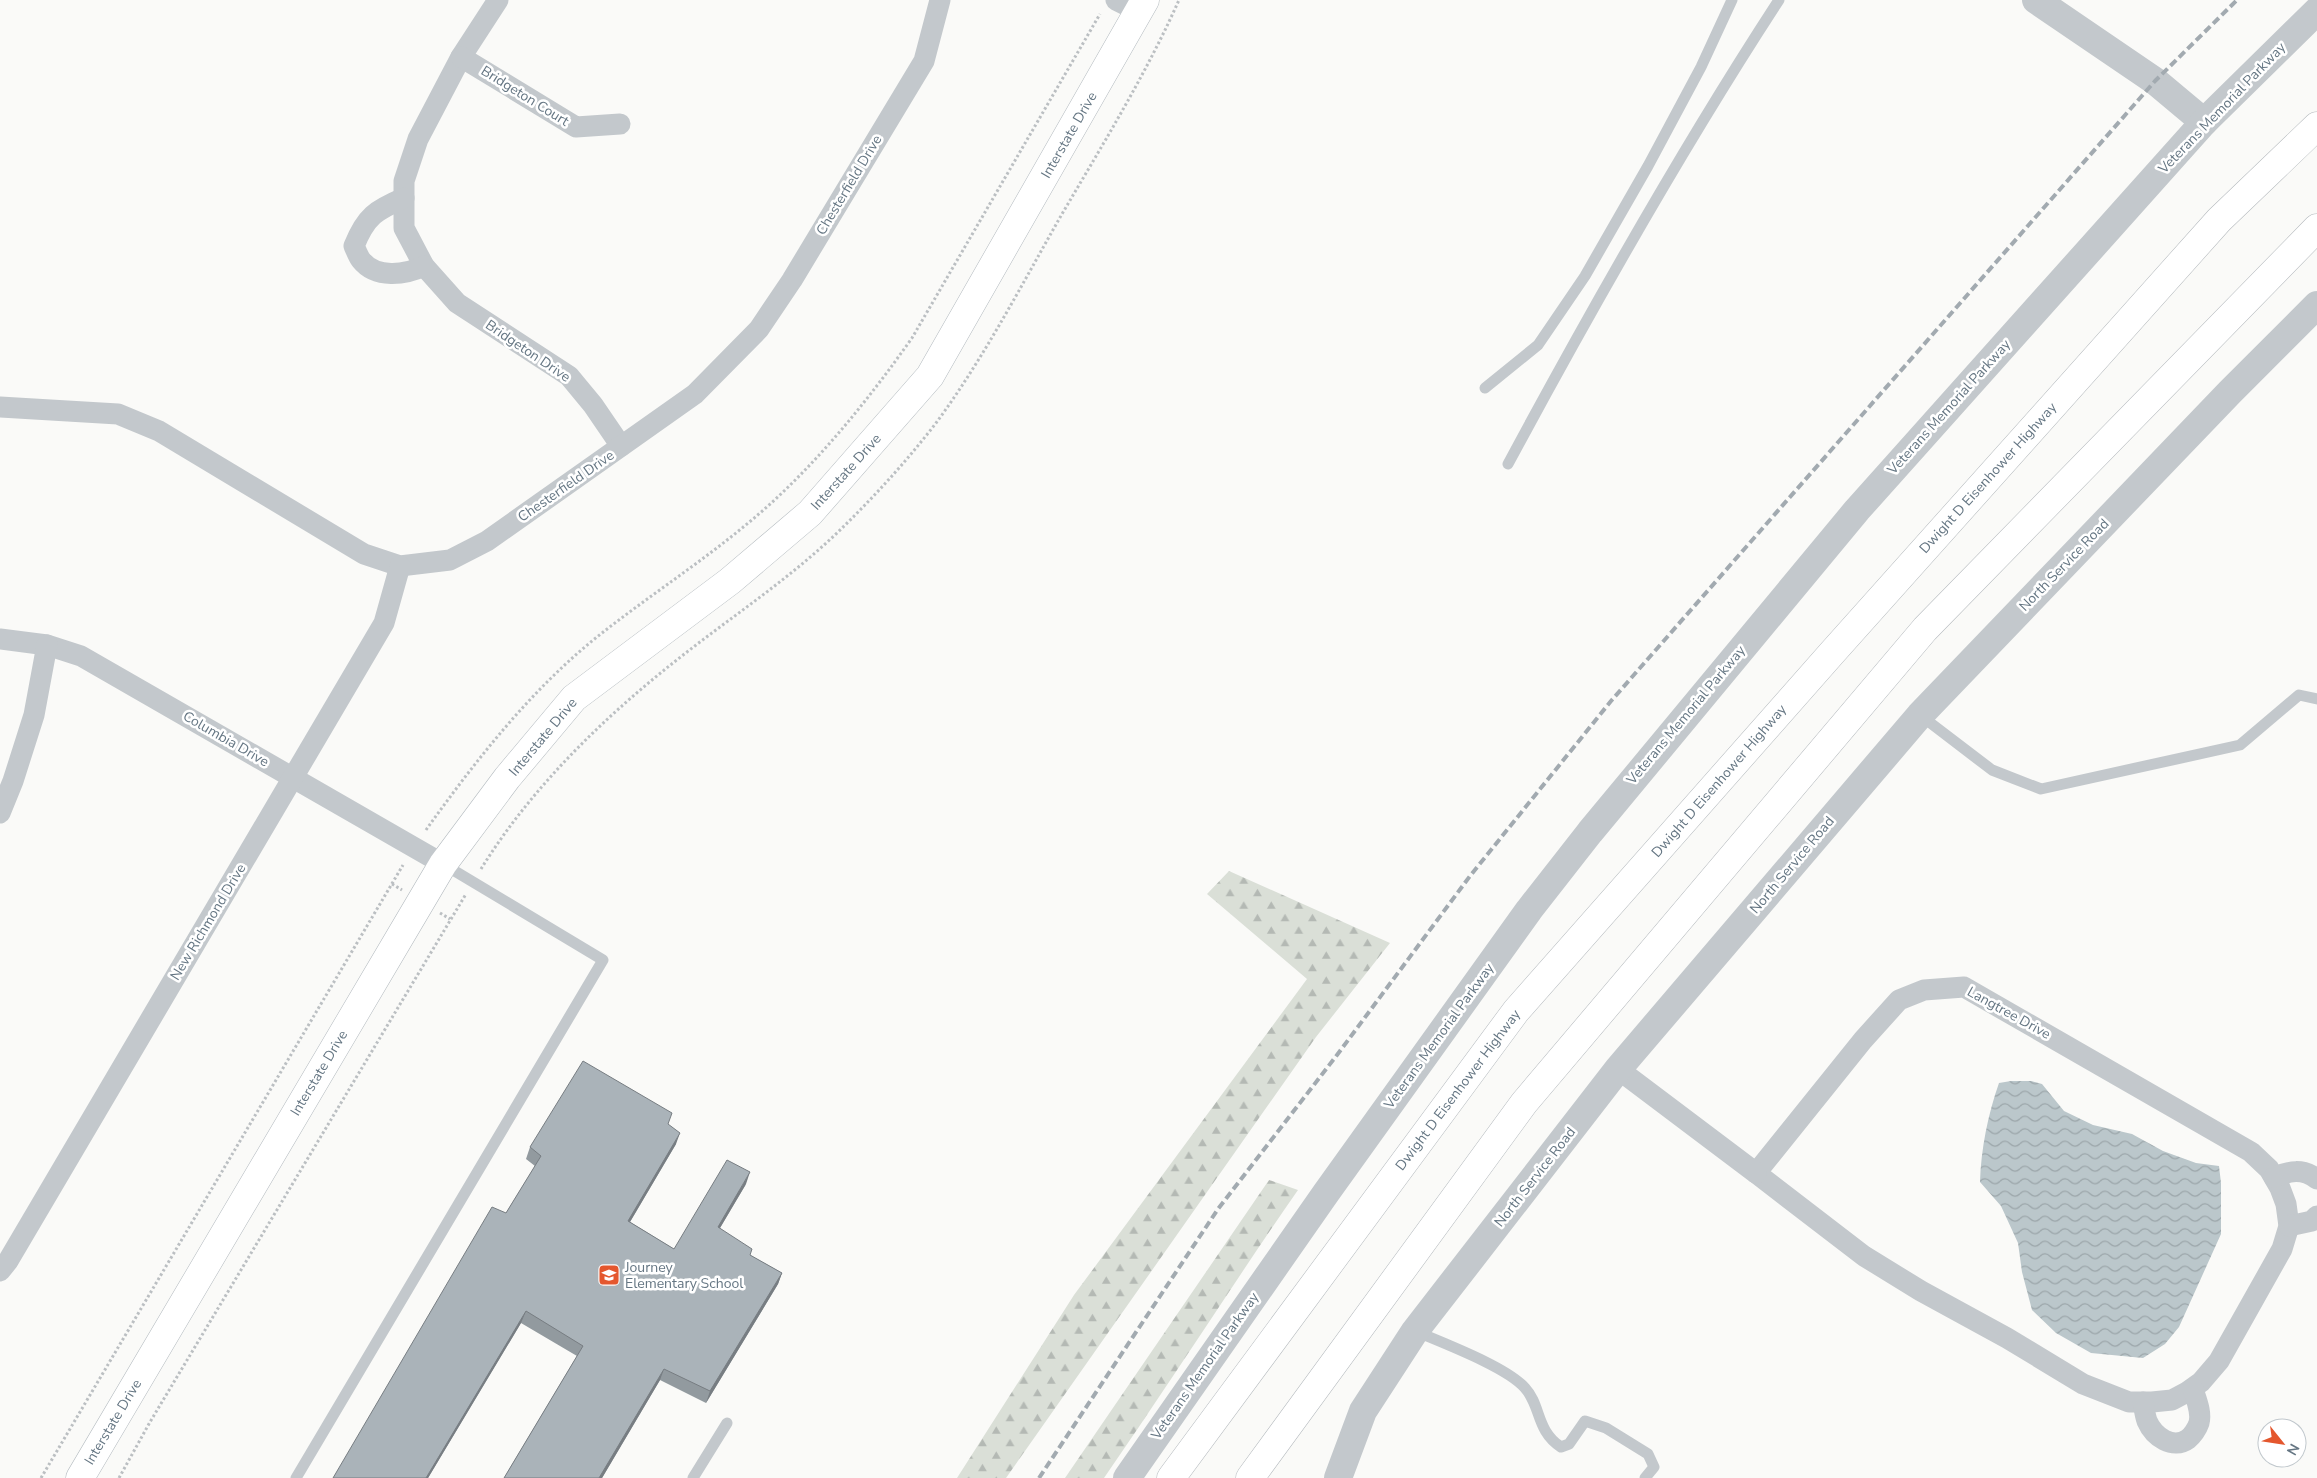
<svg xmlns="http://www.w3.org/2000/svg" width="2317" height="1478" font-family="'Nunito Sans',sans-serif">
<defs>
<pattern id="forest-firs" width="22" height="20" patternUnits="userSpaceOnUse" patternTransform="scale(1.25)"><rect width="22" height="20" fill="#dadfd7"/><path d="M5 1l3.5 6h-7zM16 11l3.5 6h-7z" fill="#b4b9b4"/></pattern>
<pattern id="water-waves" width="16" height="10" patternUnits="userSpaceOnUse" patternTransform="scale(1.25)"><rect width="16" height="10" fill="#bbc7cb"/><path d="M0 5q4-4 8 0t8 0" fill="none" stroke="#9ca6aa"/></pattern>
</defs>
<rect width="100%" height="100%" fill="#fafaf8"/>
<!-- forest -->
<g fill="url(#forest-firs)">
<polygon points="1229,871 1390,943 1316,1037 1006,1478 957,1478 1074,1295 1307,979 1207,894"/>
<path d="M1269 1180 1298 1190C1232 1285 1170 1383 1104 1478H1065Z"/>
</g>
<!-- water -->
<path fill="url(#water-waves)" d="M2011 1081H2031L2042 1084 2064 1111 2093 1125 2132 1134 2163 1151 2196 1163 2219 1166 2221 1183V1234L2179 1327 2165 1344 2143 1358 2091 1353 2056 1333 2032 1310 2022 1272 2018 1243 2001 1206 1980 1182C1981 1149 1988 1114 1999 1083Z"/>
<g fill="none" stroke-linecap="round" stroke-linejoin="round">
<!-- secondary casing -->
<g stroke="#b3babf" stroke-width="29">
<polyline id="secondary" points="80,1478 443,864 507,778 574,698 730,581 810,513 930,376 1145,0"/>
</g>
<!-- motorway casing -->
<g stroke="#b4b9bd" stroke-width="29">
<g id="motorway">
<polyline points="1171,1478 1516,1011 1831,654 2219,220 2317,126"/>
<polyline points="1250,1478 1524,1103 1925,629 2317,228"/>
</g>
</g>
<!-- path -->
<g stroke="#bbbfc2" stroke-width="3" stroke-dasharray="2.5 2.5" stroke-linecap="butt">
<path d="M426 830C476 760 533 687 602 633 662 586 728 545 783 492 832 445 873 393 912 338L1100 14"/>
<path d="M481 869C531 788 603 718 678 659 731 617 788 580 838 532 873 498 906 462 936 423 984 358 1022 284 1062 214 1103 144 1146 74 1179 0"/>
<polyline points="392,884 402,890"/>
<polyline points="440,913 450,919"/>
<polyline points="41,1478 403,865"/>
<polyline points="119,1478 150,1422 466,894"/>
</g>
<!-- service -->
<g stroke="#c3c8cc" stroke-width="11">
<polyline points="1485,388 1538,345 1585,276 1648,166 1701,67 1732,0"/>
<path d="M1508 464C1593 306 1681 150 1779 0"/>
<polyline points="1920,715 1992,770 2041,789 2240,745 2299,695 2317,699"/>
<path d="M1415 1331C1443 1343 1507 1367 1525 1388 1541 1405 1536 1431 1561 1447L1569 1444 1585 1421 1606 1428 1648 1454 1654 1467 1645 1478"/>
<polyline points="296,1478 603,960 443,864"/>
<polyline points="693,1478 727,1423"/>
</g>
<!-- minor -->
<g stroke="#c3c8cc" stroke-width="21">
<polyline points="498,0 461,57 418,139 404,181 404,228 424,266 457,303 569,376 593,405 621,446"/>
<polyline points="1116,0 1140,12"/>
<polyline points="461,57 576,127 620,124"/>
<path d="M404 198C376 210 366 216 354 246 356 250 358 256 361 260 376 279 405 275 424 266"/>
<polyline points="0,407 118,414 159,431 364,554 400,566 450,560 487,541 695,394 759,329 792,280 924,61 940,0"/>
<polyline points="0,639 47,645 81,656 443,864"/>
<polyline points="0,813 13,781 34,715 47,645"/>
<polygon points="1964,987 2251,1152 2269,1169 2280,1188 2286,1204 2289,1226 2282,1249 2219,1361 2201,1382 2187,1392 2172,1400 2152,1402 2129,1402 2083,1384 2007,1338 1921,1291 1864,1256 1756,1173 1863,1040 1899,1000 1924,990"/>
<polyline points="1618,1069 1756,1173"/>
<path d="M2274 1177C2290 1171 2302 1168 2317 1179"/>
<polyline points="2289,1226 2312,1221 2317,1216"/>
<polyline points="0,1271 8,1261 384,623 400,566"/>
<path d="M2143 1402C2144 1408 2145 1415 2147 1421 2154 1437 2173 1450 2188 1439 2192 1436 2197 1429 2199 1423 2202 1412 2196 1399 2193 1389"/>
</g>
<!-- tertiary -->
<g stroke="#c3c8cc" stroke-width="28">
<polyline points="2036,0 2155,81 2204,122"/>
<polyline points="1127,1478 1326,1193 1529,910 1590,832 1857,510 2204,122 2317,11"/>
<polyline points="1338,1478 1363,1411 1415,1331 1618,1069 1920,715 2230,392 2317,305"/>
</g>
<!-- secondary -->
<use href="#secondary" stroke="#fff" stroke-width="28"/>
<!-- motorway -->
<use href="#motorway" stroke="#fff" stroke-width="28"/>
<!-- rail -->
<polyline stroke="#a2aab0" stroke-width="4" stroke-dasharray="8 4" stroke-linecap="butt" points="1039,1478 1218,1209 1337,1055 1470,876 1611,701 2155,81 2237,0"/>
</g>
<!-- wall -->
<polygon fill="#929a9f" points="668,1124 676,1144 630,1222 674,1249 746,1184 720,1228 750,1255 782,1273 778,1284 706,1403 660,1380 602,1478 504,1478 577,1356 521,1323 428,1478 333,1478 506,1213 535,1166 526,1159 530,1147"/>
<!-- shaded-wall -->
<g fill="#777d82">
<polygon points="680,1133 676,1144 624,1232 628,1221"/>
<polygon points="750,1172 746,1184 714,1238 718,1227"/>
<polygon points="782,1273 778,1284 706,1403 710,1391"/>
<polygon points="526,1311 521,1323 428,1478 426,1478"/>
<polygon points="664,1369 660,1380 602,1478 599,1478"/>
</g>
<!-- building -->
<polygon fill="#aab3b9" stroke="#777d82" points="583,1061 672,1113 668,1124 680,1133 628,1221 674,1249 727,1160 750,1172 718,1227 752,1249 750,1255 782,1273 710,1391 664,1369 599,1478 504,1478 583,1346 526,1311 426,1478 333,1478 492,1207 506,1213 541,1156 530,1147"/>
<!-- icons -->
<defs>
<g id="school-square" transform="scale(1.125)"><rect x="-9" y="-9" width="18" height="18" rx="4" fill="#e4572e" stroke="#fff"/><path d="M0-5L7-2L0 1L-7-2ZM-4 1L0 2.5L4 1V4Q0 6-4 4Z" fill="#fff"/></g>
</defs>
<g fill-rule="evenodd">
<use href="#school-square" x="609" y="1275"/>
</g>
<g text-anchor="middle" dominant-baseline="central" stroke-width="5" stroke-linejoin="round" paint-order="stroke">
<!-- street labels -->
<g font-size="14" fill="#657683" stroke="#fff">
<text transform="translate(525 96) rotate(32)">Bridgeton Court</text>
<text transform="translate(2222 108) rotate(-46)">Veterans Memorial Parkway</text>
<text transform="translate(1069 135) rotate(-60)">Interstate Drive</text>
<text transform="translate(849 185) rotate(-59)">Chesterfield Drive</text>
<text transform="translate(528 351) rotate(34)">Bridgeton Drive</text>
<text transform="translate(1949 407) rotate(-48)">Veterans Memorial Parkway</text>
<text transform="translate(846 472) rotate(-48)">Interstate Drive</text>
<text transform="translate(1988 478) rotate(-48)">Dwight D Eisenhower Highway</text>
<text transform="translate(566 486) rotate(-35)">Chesterfield Drive</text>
<text transform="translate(2064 565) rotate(-46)">North Service Road</text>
<text transform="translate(1686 715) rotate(-50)">Veterans Memorial Parkway</text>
<text transform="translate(543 737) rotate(-50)">Interstate Drive</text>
<text transform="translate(226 739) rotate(30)">Columbia Drive</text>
<text transform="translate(1719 781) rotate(-49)">Dwight D Eisenhower Highway</text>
<text transform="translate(1792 865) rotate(-50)">North Service Road</text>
<text transform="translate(208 922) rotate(-59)">New Richmond Drive</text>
<text transform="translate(2009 1013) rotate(29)">Langtree Drive</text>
<text transform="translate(1439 1036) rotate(-54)">Veterans Memorial Parkway</text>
<text transform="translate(319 1073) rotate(-59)">Interstate Drive</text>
<text transform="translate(1458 1090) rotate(-53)">Dwight D Eisenhower Highway</text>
<text transform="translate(1535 1177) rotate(-52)">North Service Road</text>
<text transform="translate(1205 1366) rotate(-55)">Veterans Memorial Parkway</text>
<text transform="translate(113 1422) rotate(-59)">Interstate Drive</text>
</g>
<!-- poi labels -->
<g font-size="14" fill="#657683" stroke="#fff" text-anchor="start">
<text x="625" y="1267">Journey<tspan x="625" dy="16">Elementary School</tspan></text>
</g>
</g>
<!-- north arrow -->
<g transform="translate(2282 1443) rotate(120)"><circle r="24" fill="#ffffff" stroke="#c1c8cd"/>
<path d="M0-4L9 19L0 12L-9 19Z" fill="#e4572e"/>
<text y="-8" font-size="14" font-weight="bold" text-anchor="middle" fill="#657683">N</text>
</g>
</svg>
